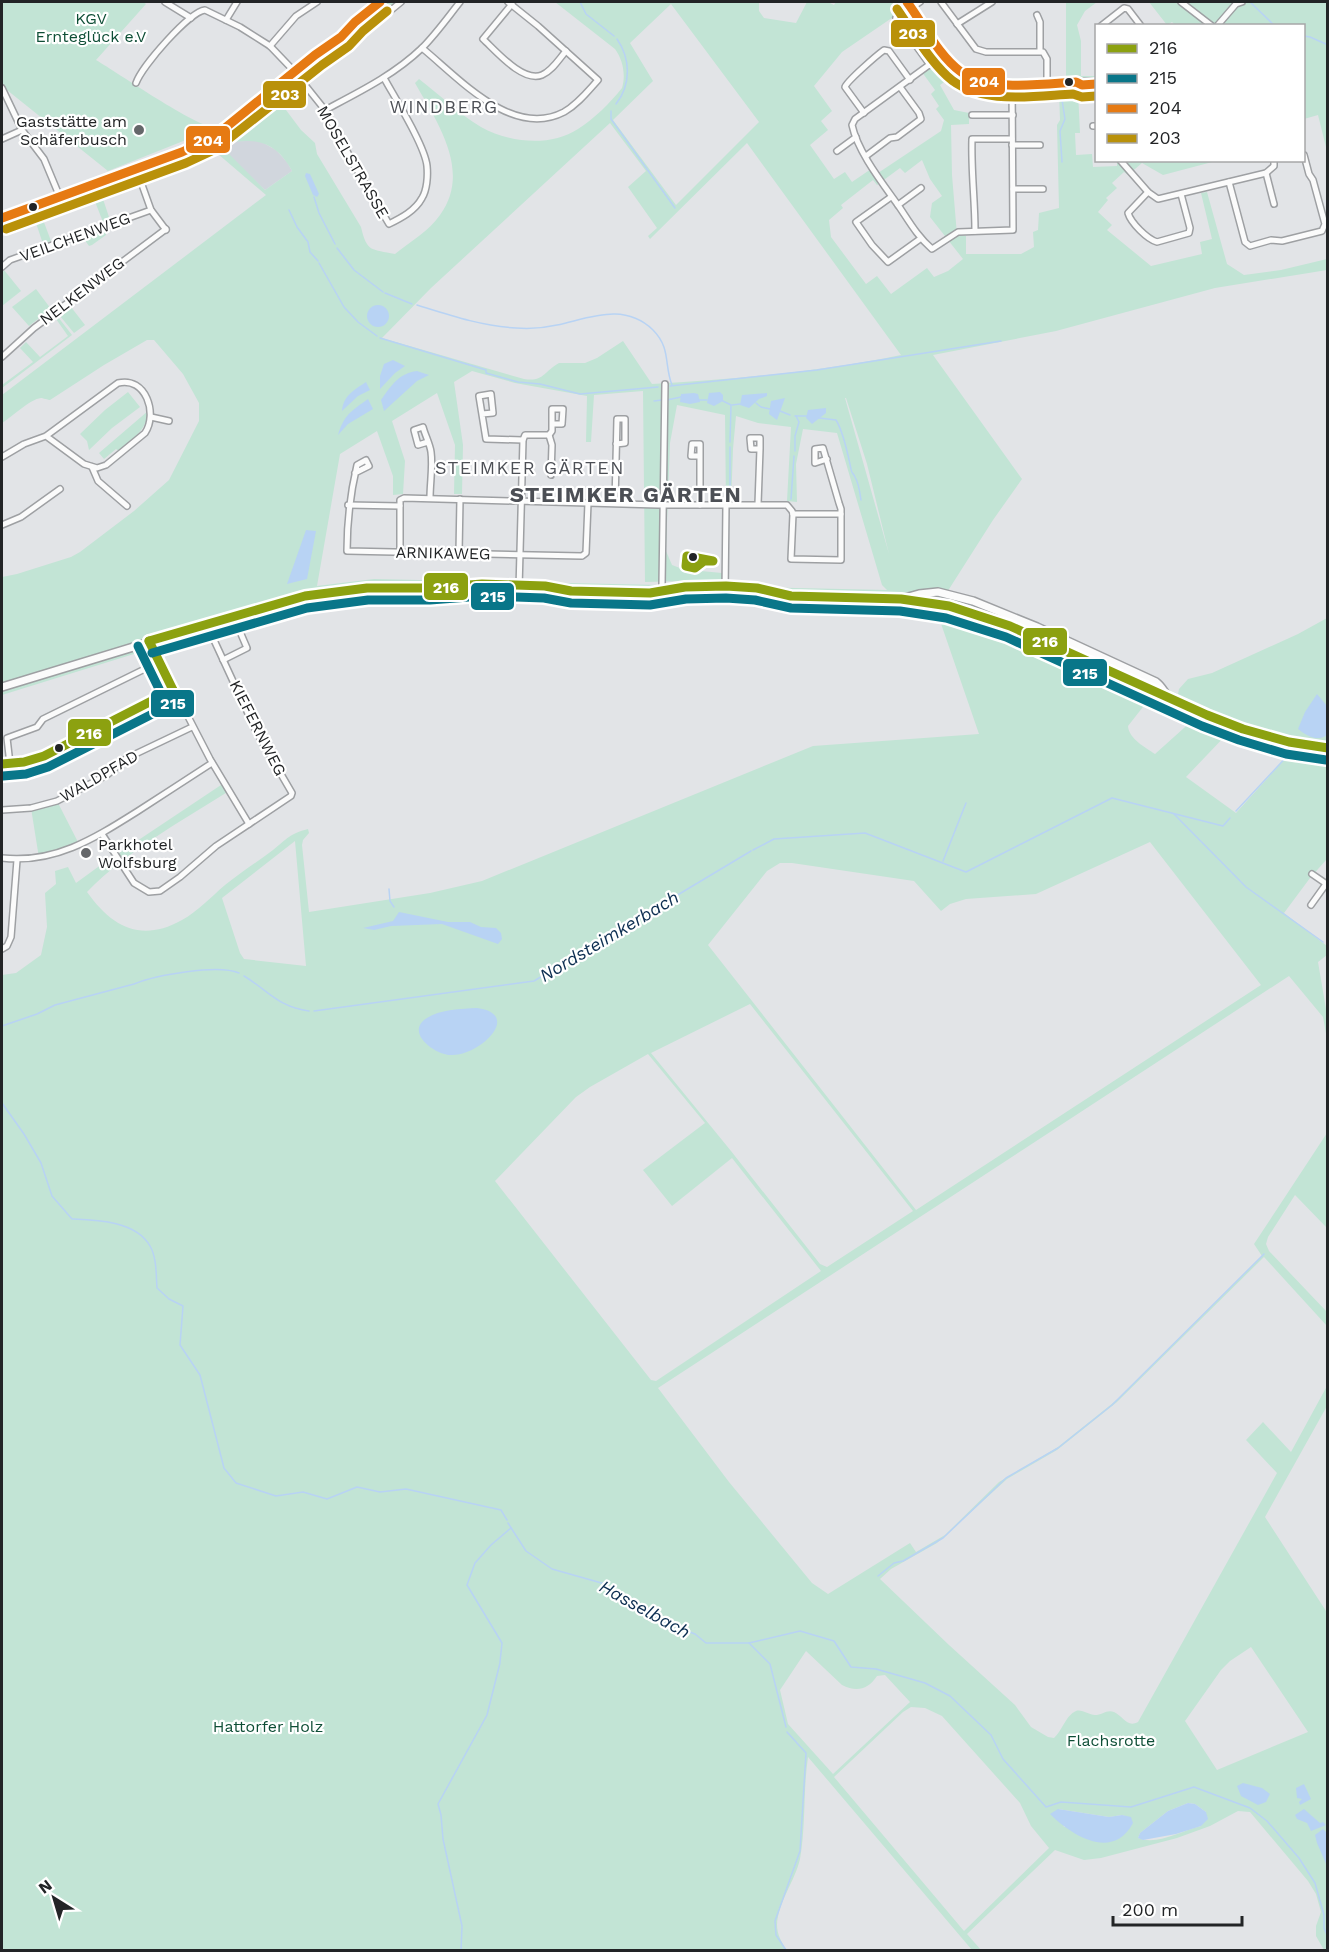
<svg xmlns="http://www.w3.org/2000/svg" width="1329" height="1952" font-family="'Work Sans',sans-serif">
<rect width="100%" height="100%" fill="#e2e4e7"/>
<!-- built -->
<polygon fill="#d1d6dd" points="246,141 260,141 276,150 287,162 292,171 265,190 234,161 217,142"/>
<!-- green -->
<g fill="#c2e4d5" fill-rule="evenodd">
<path d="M2 2H143L146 4 96 60C118 73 196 127 216 128L108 171 7 90 2 93Z"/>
<path d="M373 2H404L280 102 301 130 315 143 317 154 361 227C367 253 372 249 395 254 410 242 429 231 440 215 472 171 437 122 415 83L419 79C439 94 460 115 481 127 509 143 551 147 578 129 594 119 610 103 622 88 626 75 623 60 615 49L555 2H759V11L764 18 796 23 807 2H828L834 5 836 2H914C929 22 948 58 969 71 989 83 1042 78 1066 76V2H1097L1085 11 1077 25 1081 41V76H1096V90L1078 91 1080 133H1075L1076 155 1092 154 1093 167 1117 166V161H1216L1163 175 1142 163 1128 175 1124 172 1112 183 1117 188 1106 198 1108 200 1098 212 1112 225 1107 230 1151 266 1202 254 1200 242 1212 239 1201 193 1207 192 1227 264 1244 275 1281 270 1327 259V270L1215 288 1056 331 933 355 1022 479 993 520 944 597 989 608 1178 694 1179 689 1188 679 1212 673 1298 634 1327 618V859L1310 878 1284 913 1327 946V955L1318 962 1327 1015V1039L1323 1017 1289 976 658 1388 729 1482 812 1583 828 1594 910 1543 916 1552 945 1535 999 1482 1058 1447 1118 1399 1262 1256 1254 1244 1327 1133V1228L1295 1195 1268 1237 1266 1244 1269 1251 1327 1312V1326L1264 1257 1117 1402 1057 1450 1007 1479 937 1543 891 1569 880 1579 949 1645 1015 1705 1031 1727 1048 1737 1054 1738C1062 1731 1066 1715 1076 1711 1082 1709 1089 1715 1095 1715 1102 1715 1107 1709 1114 1712 1123 1716 1127 1728 1138 1722L1277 1473 1246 1440 1263 1422 1291 1452 1327 1386V1406L1265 1517 1326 1611 1327 1610V1950H1324L1316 1936V1926L1321 1912 1316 1894 1308 1881 1250 1812 1238 1811 1210 1826 1177 1838 1101 1858 1084 1860 1055 1850 967 1934 981 1950H972L808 1757C803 1790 806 1825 800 1859 795 1881 778 1902 777 1925 777 1935 782 1942 786 1950H2V975L16 973 41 955 47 927 45 893 56 884 55 871 68 867 76 883 98 867 224 783 229 791C180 822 128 850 87 892 112 927 141 943 182 920 197 912 211 897 225 885 240 873 257 862 273 850 288 838 289 834 308 829L309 833 303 840 302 845 309 912 430 893 482 881 813 746 979 734 937 612 877 604 410 594 339 596 275 610 2 695V577L17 574 71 557 80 552 134 511 169 480 199 421V403L183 374 154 340H147L104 365 50 400C49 400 42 398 41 398 30 399 12 417 2 423V395L266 195 211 148 266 105 259 96ZM671 4 759 122 676 205 613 120 653 81 630 43ZM902 11 935 56 919 68 935 90 931 94 939 106 936 109 944 120 941 131 878 173 874 167 852 182 845 172 834 179 810 145 828 130 821 121 832 111 814 86 842 52ZM954 75C970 88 986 88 1006 89L1008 91 1059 92 1060 120 1057 125 1059 208 1039 213 1038 230 1033 232 1034 247 1021 254H966V236L957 235 952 175 951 125 969 124V113L954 110 940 85ZM610 123 646 171 628 187 657 228 648 236 650 239 747 143 901 355C819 372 735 379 652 384L623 341 597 358 585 363H559C543 372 544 382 524 379L382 338 431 288ZM246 141C268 140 282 152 292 171L265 190 218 143ZM922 160 930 179 942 196 932 203 930 217 963 259 948 271 934 277 927 268 891 294 877 276 866 284 831 237 829 220 843 208 841 205 873 180 877 185 900 168 905 173ZM472 371 515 383 587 396 586 442H591L594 395 643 391 645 582 726 580 722 573 701 571 693 573 672 565 666 551 670 443 677 405 725 415 726 505 731 504 733 449 736 416 758 423 791 427 787 501 797 502 796 464 803 429 837 433 882 585 887 590 374 579 317 586 340 454 377 431 393 476V495L403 494 405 461 392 421 437 393 455 445 454 494H462L463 445 454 382ZM846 398 867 464 889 554 845 398ZM1150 698 1194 719 1155 754C1145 747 1129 739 1128 726ZM1228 733 1292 751 1236 813 1186 777ZM295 841 306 966 244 959 240 953 222 898ZM1150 842 1261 985 916 1210 708 945 767 871 780 863H792L914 881 941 911 950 904 966 899 1036 894ZM750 1004 913 1211 827 1267 820 1264 731 1151 651 1053ZM648 1054 705 1123 643 1170 672 1206 732 1158 821 1271 656 1381 651 1380 495 1181 576 1097 590 1087ZM1251 1647 1308 1732 1217 1770 1185 1721 1221 1670 1230 1661ZM806 1651 842 1685C856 1692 868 1690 877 1676L885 1675 910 1702 833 1774 788 1724 780 1690ZM911 1707 925 1708 942 1716 1020 1803 1031 1826 1049 1848 964 1931 834 1777 903 1712ZM1188 1803 1195 1804 1206 1812 1201 1826C1183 1830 1157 1846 1138 1838L1140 1833 1168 1811ZM1058 1809 1109 1817 1122 1815 1131 1818 1064 1827Z"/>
<polygon points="1149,2 1327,2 1327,151 1318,115 1304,119 1304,26 1176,26 1172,22 1167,25"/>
<polygon points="102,196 110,220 103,222 94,199"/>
<polygon points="42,217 51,241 43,244 35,220"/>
<polygon points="106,231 106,235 92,245 89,246 84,239"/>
<polygon points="4,270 21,291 2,306 2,273"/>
<polygon points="36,289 51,309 29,326 12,307"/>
<polygon points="71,307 85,325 74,333 60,316"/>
<polygon points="58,317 72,335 2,388 2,385 33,362 20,348 26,342 40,357 68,336 56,319"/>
<polygon points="128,392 140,407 112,428 89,450 87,441 80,434 105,410"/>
<path d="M148 411C147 430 132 440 119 451L116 449 104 459 99 453Z"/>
<polygon points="57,801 80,846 39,858 31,808"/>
</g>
<!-- water -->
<g fill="#b8d3f4">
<polygon points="306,173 310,174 319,194 317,197 313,195 305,176"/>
<circle cx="378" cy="316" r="11"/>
<polygon points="393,360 405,366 395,373 380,389 380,376 384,364"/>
<path d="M417 371 429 375 417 381 384 411 381 400C391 386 399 373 417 371Z"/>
<path d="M366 382 370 390 358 396 342 411C343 396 354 390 366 382Z"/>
<polygon points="720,392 723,395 723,401 714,406 707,403 709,393"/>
<polygon points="694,393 698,394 700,402 690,404 680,402 681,394"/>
<polygon points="767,393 767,396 759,399 749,408 740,405 742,395"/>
<polygon points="785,398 777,420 769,414 771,401"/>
<path d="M368 399 373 409 348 424 338 435C344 415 351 411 368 399Z"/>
<polygon points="826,408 826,413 812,424 806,418 808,410"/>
<polygon points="306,530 316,531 307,579 287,584"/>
<path d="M1317 694 1327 706V735C1317 742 1307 736 1298 729L1305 712Z"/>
<polygon points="399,912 448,922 470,922 481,927 496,928 501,933 502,939 498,944 442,924 391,926 374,930 363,928 393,921"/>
<path d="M477 1008C523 1014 480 1056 451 1055 435 1055 404 1032 427 1018 441 1009 461 1009 477 1008Z"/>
<polygon points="1243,1783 1262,1788 1270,1794 1266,1802 1258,1805 1241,1796 1237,1786"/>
<polygon points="1304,1784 1311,1799 1300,1805 1299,1802 1302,1799 1297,1798 1296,1788"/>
<polygon points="1188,1803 1195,1804 1206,1812 1208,1819 1201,1826 1176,1834 1143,1840 1138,1838 1140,1833 1168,1811"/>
<path d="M1058 1809 1109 1817 1122 1815 1131 1817 1133 1823C1113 1861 1072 1836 1050 1814Z"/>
<polygon points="1304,1809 1320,1823 1323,1822 1326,1825 1311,1831 1307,1823 1297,1819 1295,1815"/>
<polygon points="1323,1829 1327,1833 1327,1866 1317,1843 1315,1835"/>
</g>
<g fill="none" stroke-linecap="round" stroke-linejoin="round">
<!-- stream -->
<g stroke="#b8d3f4" stroke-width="1.5">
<polyline points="580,2 586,14 614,36"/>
<polyline points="1250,2 1275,26"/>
<polyline points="1304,36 1310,37 1328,45"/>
<polyline points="1062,100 1065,119 1060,131 1062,162"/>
<path d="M616 104C631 85 631 59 617 39"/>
<polyline points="611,111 611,119 675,208"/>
<polyline points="314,197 319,213 335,244"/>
<polyline points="289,210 297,227 308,242 310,252 318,261"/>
<polyline points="337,248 354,270 383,292"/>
<polyline points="319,263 344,307 358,322 377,336"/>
<polyline points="385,293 412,304"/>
<path d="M417 305C449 315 481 326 516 328 529 329 544 328 557 325 590 318 624 302 653 330 671 348 664 365 672 385"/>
<polyline points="380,338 486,370 486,373 518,382 540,384 580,394 658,387"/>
<polyline points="670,386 817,370 1001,341"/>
<polyline points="667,400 681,397"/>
<polyline points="699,400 707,400"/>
<polyline points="654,401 662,400"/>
<polyline points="723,401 731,405 730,442"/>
<polyline points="756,403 761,407 770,409"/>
<polyline points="732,405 740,404"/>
<polyline points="780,411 790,415"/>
<polyline points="795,416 807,416"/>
<path d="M819 418 836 420C844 433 848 455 851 469 852 475 853 472 855 477 859 484 860 493 861 500"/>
<polyline points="795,451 795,436 799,422 796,416"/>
<polyline points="730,495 730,447"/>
<polyline points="791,499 794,456"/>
<polyline points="1236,811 1291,752"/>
<polyline points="1174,814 1246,887 1323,942"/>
<polyline points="753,850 774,839 865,833 966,872 1112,798 1223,826 1230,818"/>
<polyline points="943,861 966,803"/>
<polyline points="389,889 390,901 394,907"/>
<path d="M244 976C269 991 278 1007 309 1011"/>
<polyline points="314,1011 534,981 751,851"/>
<path d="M2 1026 37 1014 55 1005 134 984C156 975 218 964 239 973"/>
<path d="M2 1103 24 1134 41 1163 52 1196 72 1219C97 1220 136 1221 150 1246 157 1258 156 1275 157 1288L169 1299 183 1306 180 1345 200 1375 224 1468 236 1483 276 1496 303 1492 327 1499 357 1487 380 1492 406 1489 501 1510 507 1520"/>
<polyline points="508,1523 526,1551 552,1569 605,1584 633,1605 651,1611 660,1621 695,1634 706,1643 749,1643 800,1631 834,1641 851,1667 876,1669 925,1683 950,1696 991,1735 1003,1759 1046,1807 1061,1802 1131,1807 1194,1787 1250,1808 1267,1821 1299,1858 1315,1883 1324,1915 1324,1928 1328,1937"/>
<polyline points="878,1576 894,1563 903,1561 943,1538 1006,1478 1058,1448 1112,1405 1264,1254"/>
<polyline points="749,1643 770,1664 786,1727"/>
<polyline points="500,1662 502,1643 467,1585 475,1563 491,1545 511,1528"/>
<polyline points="461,1950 462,1926 443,1839 441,1815 438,1804 487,1715 500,1663"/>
<polyline points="786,1950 776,1935 775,1921 800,1851 806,1753 787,1732"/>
</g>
<!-- minor casing -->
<g stroke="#9ea0a3" stroke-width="8">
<g id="minor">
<polyline points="165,2 191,18"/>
<path d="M907 2C922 23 937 50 956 69 984 95 1060 80 1096 81"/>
<polyline points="941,2 976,49 986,52 1043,52 1047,59 1047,83"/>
<polyline points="1181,2 1212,26"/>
<path d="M512 4 483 39C496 51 523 83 542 75 552 71 559 59 566 51"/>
<polyline points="911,8 920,2"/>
<polyline points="1037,15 1040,22 1040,51"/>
<polyline points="896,18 930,65"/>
<polyline points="226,20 237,2"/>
<polyline points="957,24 992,2"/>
<polyline points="1101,26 1124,8 1128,9 1141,26"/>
<polyline points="1217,26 1236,4 1242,2"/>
<polyline points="270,46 296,16 317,2"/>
<path d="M422 48C459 78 512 139 564 112 578 104 588 91 598 80L538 26 508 2"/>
<path d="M944 54 855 119 852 125C858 153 884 185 900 208 910 223 918 237 932 249L958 232 1013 230 1012 83"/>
<polyline points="303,82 401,2"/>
<polyline points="1079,82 1082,85 1096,84"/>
<path d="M136 83C142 66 189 12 205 10L240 27 270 46 293 70 325 110 357 170 389 224C401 218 415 211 422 198 427 190 428 176 427 166 425 146 395 98 384 78"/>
<polyline points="2,88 22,130 44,159 59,195"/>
<path d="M325 110C359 92 394 75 422 48 436 34 448 17 460 2"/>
<path d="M864 113 845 87C847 81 877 55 884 50L889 51 910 80"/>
<polyline points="972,115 1013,115"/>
<polyline points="1093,126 1096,126"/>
<polyline points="2,139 22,130"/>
<polyline points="1012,145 1040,145"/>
<polyline points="837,151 856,137"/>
<polyline points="866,156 890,138 897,137 921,119 919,113 900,87"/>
<polyline points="1120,160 1148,192 1158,199 1266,173 1274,166 1274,160"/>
<polyline points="136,168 151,210 166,230"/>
<polyline points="1266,173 1274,204"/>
<polyline points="1229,182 1245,242 1250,246 1271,240 1282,241 1322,231 1325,224 1313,180 1309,174 1304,155"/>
<polyline points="1013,189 1043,189"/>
<path d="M1148 192 1128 213C1131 223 1147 239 1157 242L1189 233 1190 228 1181 194"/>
<polyline points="891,197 856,222 872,245 888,262 920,239"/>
<polyline points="898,205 921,188"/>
<path d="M975 231C975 200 971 171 972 139H1012"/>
<polyline points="2,267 10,260 151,210"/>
<polyline points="2,357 34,328 166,229"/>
<polyline points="482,414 493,413 491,394 479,396 486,439 523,440"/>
<polyline points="151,417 169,421"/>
<polyline points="549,435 552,445 551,475"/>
<path d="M428 442 418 445 414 430 423 427C425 435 430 444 431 452 433 466 430 483 430 498"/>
<polyline points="700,456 691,456 692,444 700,444 700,505"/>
<path d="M2 457 24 444 46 436 118 383C146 376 158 414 145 433L106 465 97 468 84 464 46 436"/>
<polyline points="92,467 98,481 127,506"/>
<path d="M355 473 369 466 366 460 357 465C350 495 347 519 347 551L582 556 586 553 588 503"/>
<polyline points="615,503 617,419 625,419 625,443 616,444"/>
<polyline points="758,504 760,449 760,438 750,438 751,449 760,449"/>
<polyline points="348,505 400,506"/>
<polyline points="793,514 791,559 841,560 841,509 839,503 823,448 815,449 815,463 827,459"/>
<polyline points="793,514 841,514"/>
<polyline points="2,525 21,517 60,489"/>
<polyline points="400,552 400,500 404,498 658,505 787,505 792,511 793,514"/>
<polyline points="459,553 460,499"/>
<polyline points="662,585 665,384"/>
<polyline points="519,589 523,440 525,435 549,435 552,431 552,424 562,424 563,409 552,409 552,424"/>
<polyline points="725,594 726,505"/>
<polyline points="149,641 210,759 249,824"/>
<polyline points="223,660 247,648 241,634"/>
<polyline points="2,764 24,762 44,756 173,690"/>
<polyline points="10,764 7,738 37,727 43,719 159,662"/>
<polyline points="2,810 31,808 57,801 107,775 127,758 192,727"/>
<polyline points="102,834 134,883 149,892 160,891 180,877 216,846 291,796 292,793 257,733 207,625"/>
<path d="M2 858C55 864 95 838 138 811 163 795 187 779 212 763"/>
<polyline points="1312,874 1328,885"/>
<polyline points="1311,905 1326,884"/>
<polyline points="2,949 7,946 11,937 17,860"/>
</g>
</g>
<!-- tertiary casing -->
<g stroke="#9ea0a3" stroke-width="10">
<g id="tertiary">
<polyline points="2,218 182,152 210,139 225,128 315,55 341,37 355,22 380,2"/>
<polyline points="469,584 500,584"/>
<path d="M672 590C705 584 741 584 774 593"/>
<path d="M2 687 278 603 331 591 384 587 901 599 919 594 938 592 973 601 1037 627 1156 682C1163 687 1164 694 1171 699 1184 707 1200 713 1214 718 1251 732 1288 744 1328 748"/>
</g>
</g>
<!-- minor -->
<use href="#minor" stroke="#fbfbfb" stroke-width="5"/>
<!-- tertiary -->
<use href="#tertiary" stroke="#fbfbfb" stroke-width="7"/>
<!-- bus-1 casing -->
<g stroke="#fff" stroke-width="14">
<g id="bus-1">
<polygon points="687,556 713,561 704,561 695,568 686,566"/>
<polyline points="149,641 305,596 367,588 430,588 482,584 545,586 571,591 650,593 685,587 726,586 757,588 791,596 901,599 949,606 1010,626 1207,715 1243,729 1289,742 1328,748"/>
<polyline points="149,641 173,690"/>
<polyline points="2,764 24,762 44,756 173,690"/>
</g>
</g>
<!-- bus-2 casing -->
<g stroke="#fff" stroke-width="14">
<g id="bus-2">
<polyline points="138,646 162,695"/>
<polyline points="152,653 307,608 368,600 430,600 482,596 544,598 571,603 650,605 686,599 726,598 755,600 791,608 900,611 946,618 1006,637 1202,726 1239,740 1286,754 1326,760"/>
<polyline points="3,776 26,774 48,767 178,701"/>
</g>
</g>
<!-- bus-3 casing -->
<g stroke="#fff" stroke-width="14">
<g id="bus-3">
<path d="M907 2C924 25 938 55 961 72 988 92 1044 84 1076 82L1082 85 1096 84"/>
<polyline points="2,218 182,152 210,139 225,128 315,55 341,37 355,22 380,2"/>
</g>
</g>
<!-- bus-4 casing -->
<g stroke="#fff" stroke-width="14">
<g id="bus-4">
<path d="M897 9C913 32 927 57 947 76 979 106 1034 96 1073 94L1082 97 1096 96"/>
<polyline points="6,229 186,163 216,149 322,65 349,46 363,31 387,11"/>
</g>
</g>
<!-- bus-1 -->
<use href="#bus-1" stroke="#8ca110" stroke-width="9"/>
<!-- bus-2 -->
<use href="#bus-2" stroke="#097689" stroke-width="9"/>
<!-- bus-3 -->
<use href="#bus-3" stroke="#e67a13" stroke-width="9"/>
<!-- bus-4 -->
<use href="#bus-4" stroke="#b9910a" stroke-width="9"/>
</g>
<!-- markers -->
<g fill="#222426" stroke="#fff" stroke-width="2">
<circle cx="1069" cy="82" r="5"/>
<circle cx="33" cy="207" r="5"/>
<circle cx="693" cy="557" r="5"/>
<circle cx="59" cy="748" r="5"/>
</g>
<g fill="#65676a" stroke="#fff" stroke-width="2">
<circle cx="139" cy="130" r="6"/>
<circle cx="86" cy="853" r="6"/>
</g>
<g text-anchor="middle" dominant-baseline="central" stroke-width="4.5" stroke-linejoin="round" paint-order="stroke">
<!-- park labels -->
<g font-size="16" fill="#0e4e36" stroke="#fff">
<text x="91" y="18">KGV<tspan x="91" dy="18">Ernteglück e.V</tspan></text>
<text x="268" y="1726">Hattorfer Holz</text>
<text x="1111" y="1740">Flachsrotte</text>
</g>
<!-- poi labels -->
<g font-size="16" fill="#222426" stroke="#fff" text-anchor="end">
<text x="127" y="121">Gaststätte am<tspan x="127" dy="18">Schäferbusch</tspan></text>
<text x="98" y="844" text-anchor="start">Parkhotel<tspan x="98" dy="18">Wolfsburg</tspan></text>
</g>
<!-- street labels -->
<g font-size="16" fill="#222426" stroke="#fff">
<text transform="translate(353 162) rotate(60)">MOSELSTRASSE</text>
<text transform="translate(75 237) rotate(-20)">VEILCHENWEG</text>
<text transform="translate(82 291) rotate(-37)">NELKENWEG</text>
<text transform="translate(443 553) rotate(1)">ARNIKAWEG</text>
<text transform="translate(258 728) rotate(63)">KIEFERNWEG</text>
<text transform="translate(99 776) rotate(-30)">WALDPFAD</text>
</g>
<!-- neighbourhood labels -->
<g font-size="18" letter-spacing="1.5" fill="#4c4f55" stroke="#fff">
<text x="444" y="106">WINDBERG</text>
<text x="530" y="467">STEIMKER GÄRTEN</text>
</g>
<!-- water labels -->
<g font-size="18" font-style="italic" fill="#0b2d50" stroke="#fff">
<text transform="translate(609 936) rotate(-31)">Nordsteimkerbach</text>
<text transform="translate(645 1609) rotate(29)">Hasselbach</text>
</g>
<!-- district labels -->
<g font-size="22" font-weight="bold" letter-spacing="1.5" fill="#4c4f55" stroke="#fff">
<text x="626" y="494">STEIMKER GÄRTEN</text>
</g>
</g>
<g stroke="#fff" stroke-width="2">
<rect x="890" y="19" width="46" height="29" rx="6" fill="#b9910a"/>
<rect x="961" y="67" width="45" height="29" rx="6" fill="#e67a13"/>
<rect x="262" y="80" width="45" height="29" rx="6" fill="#b9910a"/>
<rect x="185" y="125" width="46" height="29" rx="6" fill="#e67a13"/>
<rect x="423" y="572" width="46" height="29" rx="6" fill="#8ca110"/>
<rect x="470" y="582" width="45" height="29" rx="6" fill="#097689"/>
<rect x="1022" y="627" width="46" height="29" rx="6" fill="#8ca110"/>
<rect x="1062" y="658" width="46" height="29" rx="6" fill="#097689"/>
<rect x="150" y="689" width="45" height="29" rx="6" fill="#097689"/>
<rect x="67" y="718" width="45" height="29" rx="6" fill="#8ca110"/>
</g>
<g font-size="16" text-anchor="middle" font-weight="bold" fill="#fff">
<text x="913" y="39">203</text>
<text x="984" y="87">204</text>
<text x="285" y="100">203</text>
<text x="208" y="146">204</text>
<text x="446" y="593">216</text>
<text x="493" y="602">215</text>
<text x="1045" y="647">216</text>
<text x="1085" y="679">215</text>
<text x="173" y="709">215</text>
<text x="89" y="739">216</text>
</g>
<!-- border -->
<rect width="1329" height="1952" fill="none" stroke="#222426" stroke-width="6"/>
<!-- legend -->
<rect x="1095" y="24" width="210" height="138" fill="#ffffff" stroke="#a7a7a8" stroke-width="1.5"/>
<rect x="1107" y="44" width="30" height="9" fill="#8ca110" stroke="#a7a7a8" stroke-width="1.5"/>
<text x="1149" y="54" font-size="18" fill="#222426">216</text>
<rect x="1107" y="74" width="30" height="9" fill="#097689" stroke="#a7a7a8" stroke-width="1.5"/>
<text x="1149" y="84" font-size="18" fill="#222426">215</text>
<rect x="1107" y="104" width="30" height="9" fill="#e67a13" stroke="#a7a7a8" stroke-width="1.5"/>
<text x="1149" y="114" font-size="18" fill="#222426">204</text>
<rect x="1107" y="134" width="30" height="9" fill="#b9910a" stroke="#a7a7a8" stroke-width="1.5"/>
<text x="1149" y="144" font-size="18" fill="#222426">203</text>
<!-- north arrow -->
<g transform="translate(54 1898) rotate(323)" stroke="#ffffff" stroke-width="4.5" paint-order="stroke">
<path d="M0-4.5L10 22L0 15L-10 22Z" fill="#222426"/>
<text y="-9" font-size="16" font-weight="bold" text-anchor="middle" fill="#222426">N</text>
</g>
<!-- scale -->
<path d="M1113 1916v9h129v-9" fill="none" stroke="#222426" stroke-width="3"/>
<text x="1122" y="1916" font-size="18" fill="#222426" stroke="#ffffff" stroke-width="4.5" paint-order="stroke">200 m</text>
</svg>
